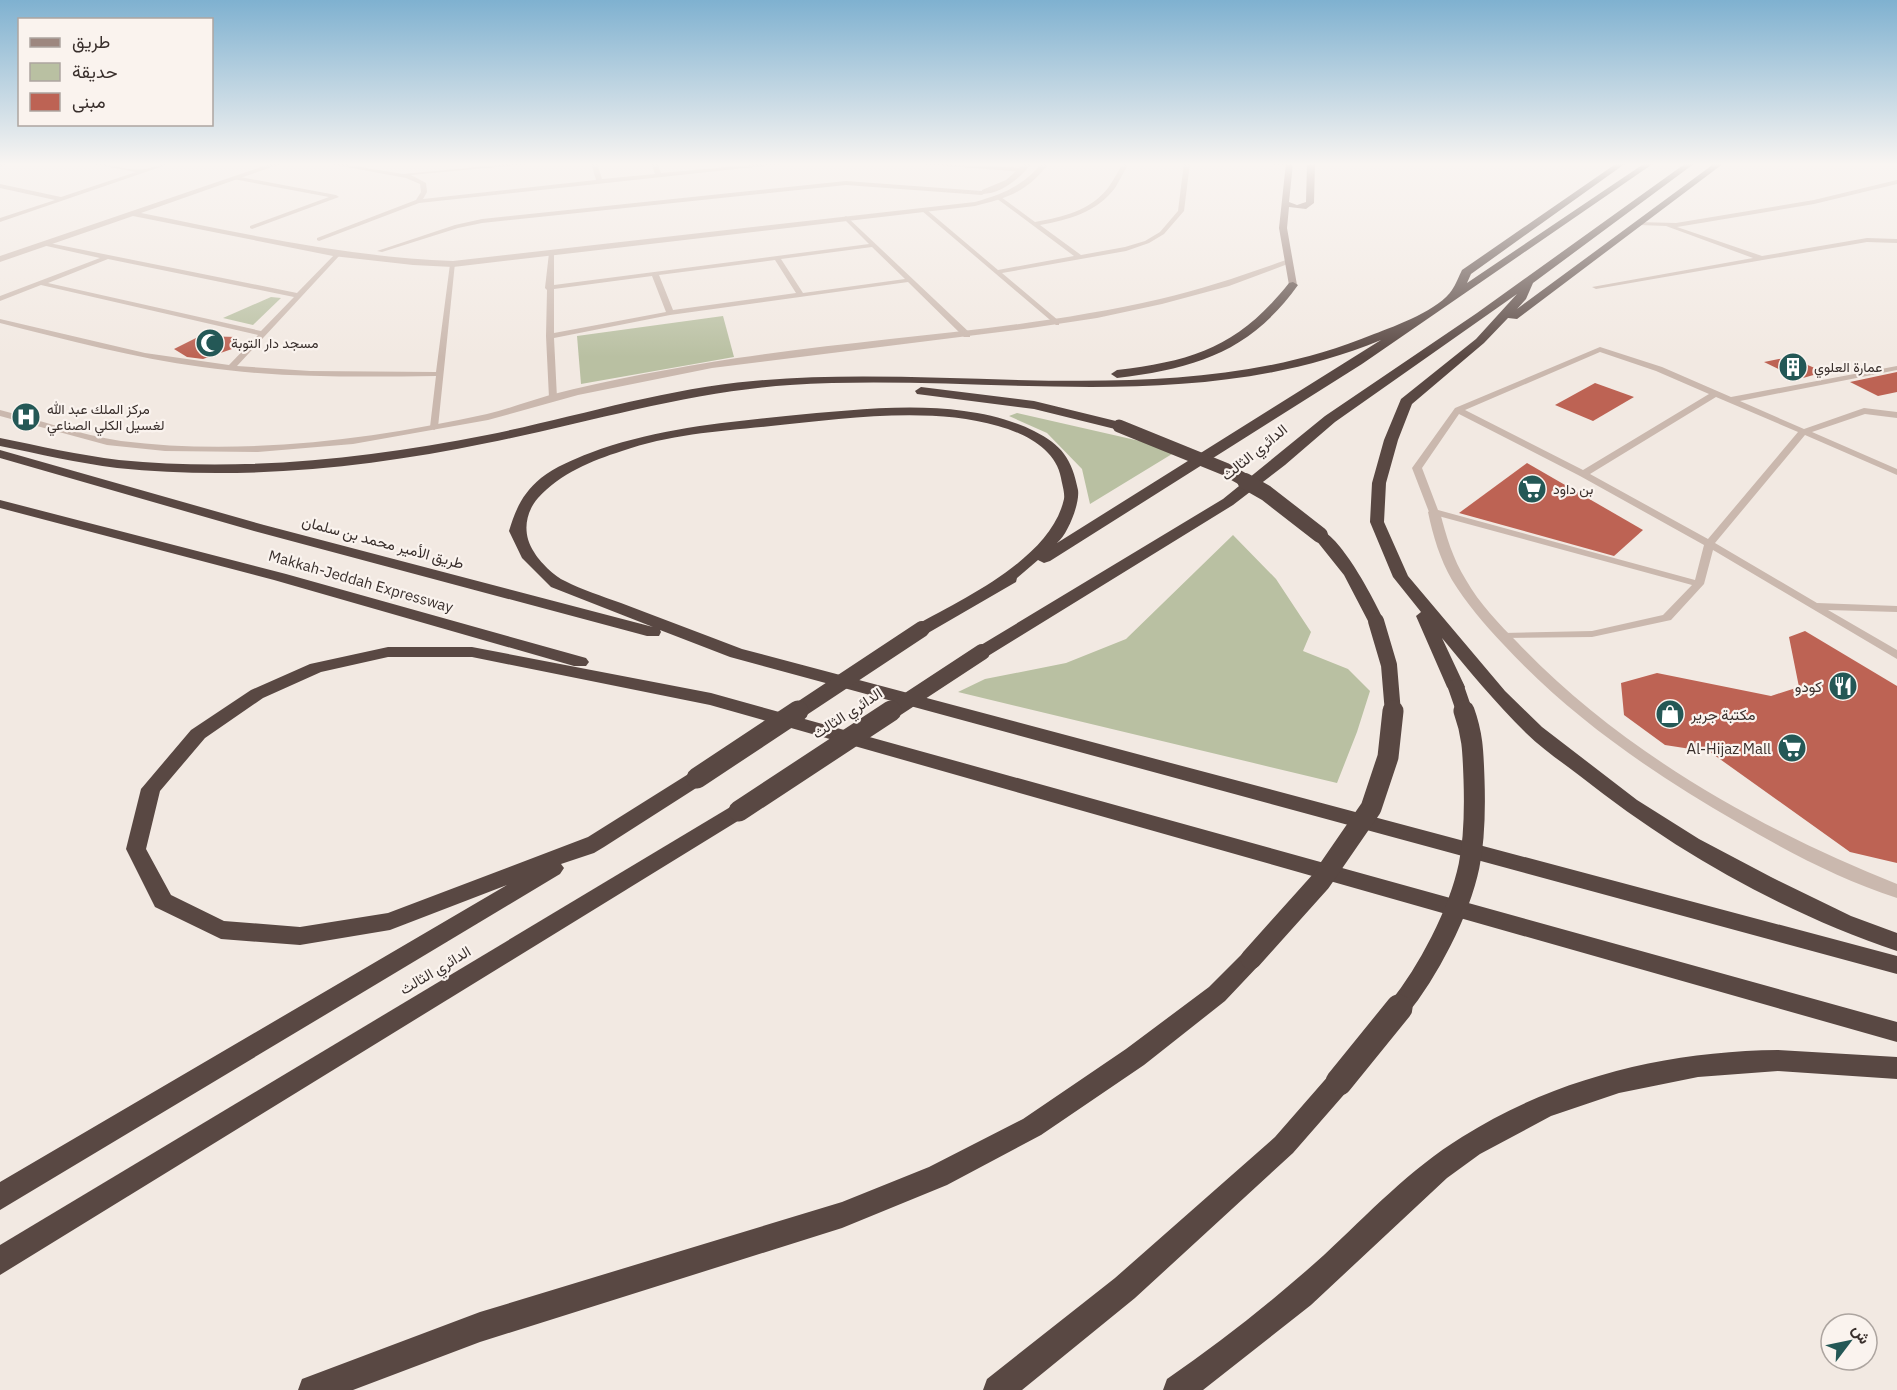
<svg xmlns="http://www.w3.org/2000/svg" width="1897" height="1390" font-family="'IBM Plex Sans',Vazirmatn,sans-serif">
<rect width="100%" height="100%" fill="#f2e9e2"/>
<!-- green -->
<g fill="#b9c0a2">
<polygon points="271,297 281,298 253,325 223,318"/>
<polygon points="723,316 734,357 581,384 577,336"/>
<polygon points="1017,413 1153,444 1172,454 1090,504 1082,469 1047,433 1009,416"/>
<polygon points="1233,535 1276,579 1311,632 1303,651 1348,669 1370,691 1357,732 1337,783 958,692 985,679 1066,663 1126,639"/>
</g>
<!-- building -->
<g fill="#bd6354">
<polygon points="200,336 237,337 232,349 203,359 187,357 174,349"/>
<polygon points="1789,357 1824,372 1803,378 1787,373 1764,362"/>
<polygon points="1897,372 1897,392 1878,396 1850,382"/>
<polygon points="1595,383 1634,397 1593,421 1555,405"/>
<polygon points="1527,463 1643,530 1614,556 1459,513"/>
<polygon points="1805,631 1897,686 1897,863 1850,852 1710,752 1665,745 1624,715 1621,683 1657,673 1771,696 1799,687 1789,637"/>
</g>
<g fill="none" stroke-linecap="round" stroke-linejoin="round">
<!-- minor -->
<g fill="#cab8ae" fill-rule="evenodd">
<polygon points="0,163 9,163 0,167"/>
<path d="M88 163C106 162 128 172 144 169 154 168 162 162 172 163L0 222V218L55 200 0 188V184L61 197 136 172Z"/>
<polygon points="325,163 336,163 403,174 520,163 539,163 411,175 426,183 427,192 423,199 596,180 591,163 597,163 602,179 655,174 651,163 657,163 661,173 773,163 791,163 419,203 319,241 317,240 317,238 416,200 421,192 420,184 406,178"/>
<polygon points="910,163 1023,168 1026,170 1023,172"/>
<path d="M1123 163H1129C1124 171 1120 180 1115 188 1097 212 1068 220 1040 225L1081 255 1125 247 1145 241 1160 232 1178 211 1184 163H1190L1184 211 1164 234 1149 243 1126 251 1002 273 1059 321V325H1056L922 211 927 210 998 270 1074 256 996 198 1001 197 1035 222C1063 217 1090 211 1108 188 1114 180 1118 171 1123 163Z"/>
<polygon points="1262,163 1289,163 1291,164 1288,166"/>
<polygon points="235,176 336,195 339,197 252,229 250,228 250,226 329,197 233,179"/>
<polygon points="1897,180 1897,184 1814,204 1677,227 1762,256 1867,238 1897,239 1897,243 1867,242 1596,289 1592,287 1753,258 1666,226 1639,225 1637,224 1637,222 1676,223 1814,200"/>
<polygon points="846,181 982,191 985,193 982,195 846,185 482,223 458,228 382,252 377,251 455,225 482,219"/>
<path d="M846 216 970 333V337H964L908 282 670 315 554 338 557 398 553 401 549 398 546 336 547 290 545 288 549 253 554 254V285L869 244 843 218ZM872 247 905 279 803 293 781 259ZM775 260 796 293 673 310 659 275ZM652 276 666 312 554 333V289Z"/>
<path d="M44 242 297 293 336 253H340V255L237 366 310 371 436 372 450 264 455 263 438 427 434 430 430 427 436 376C358 377 279 378 202 367 134 358 67 340 0 323V319L145 353 229 365 258 335 41 285 0 301V296L100 258 42 245V243ZM108 259 294 297 261 331 48 283Z"/>
<path d="M1600 347 1662 367 1731 397 1897 366V370L1740 401 1804 429 1864 408 1897 412V418L1865 414 1812 432 1897 469V475L1805 435 1715 543 1817 603 1897 606V612L1828 610 1897 650V659L1713 550 1704 584 1671 620 1592 637 1499 638 1497 636 1503 633 1592 631 1663 615 1692 585 1431 514 1429 512 1412 468 1455 408ZM1600 352 1656 371 1709 394 1583 470 1465 410ZM1716 397 1798 432 1708 539 1590 474ZM1459 414 1580 476 1704 545 1695 580 1438 510 1422 468Z"/>
</g>
<!-- tertiary -->
<g fill="#cab8ae" fill-rule="evenodd">
<path d="M273 163H283L141 213C245 234 347 257 453 261L975 202C1003 194 1023 186 1042 163H1049C1027 192 1008 198 975 206L453 267 413 265 333 256 133 216 0 262V256Z"/>
<path d="M1025 163H1032C1020 178 1002 194 982 194V190L1006 180Z"/>
<path d="M1286 260 1293 262 1229 286 1162 304 1097 318 1031 328 712 368 578 395 488 420 353 444 258 452 165 451 107 445 0 416V410C40 420 80 435 121 441 242 456 369 440 487 414 508 409 529 401 550 395 611 379 674 368 737 358 878 337 1021 331 1160 299 1203 289 1244 275 1286 260Z"/>
<path d="M1434 508 1440 512C1446 536 1453 559 1466 580 1479 603 1499 624 1518 643 1619 750 1761 830 1897 884V898C1841 880 1788 852 1737 822 1652 773 1570 717 1503 644 1485 625 1466 603 1452 580 1440 559 1433 536 1428 512Z"/>
</g>
<!-- secondary -->
<polygon fill="#9d877f" fill-rule="evenodd" points="1286,163 1293,163 1289,202 1297,205 1306,202 1307,163 1315,163 1314,203 1306,209 1289,207 1287,228 1297,285 1293,288 1289,285 1279,228"/>
<!-- motorway -->
<g fill="#594843" fill-rule="evenodd">
<path d="M1617 163H1626L1471 274 1467 283 1645 163H1654L1362 364 1050 561 1044 563 1038 560 1017 578 1016 582 928 633 922 634 914 629 916 625C965 598 1051 558 1064 499 1065 493 1062 484 1061 478 1056 449 1024 433 998 426 928 406 842 419 771 426 721 431 670 434 622 451 591 461 561 473 538 498 525 513 522 534 534 552 539 561 555 577 565 581 582 590 602 596 621 603 661 618 702 634 742 649L1897 956V974L730 657 660 630 661 632 659 636H647L254 531 0 458V450L264 525 653 627 551 587 522 558 509 531C516 508 523 493 541 478 555 467 574 459 590 453 654 429 719 423 786 416 844 411 906 403 964 411 987 414 1012 420 1034 431 1062 445 1072 459 1078 490 1080 503 1068 534 1057 543L1381 340C1193 418 987 372 790 385 687 392 588 423 487 443 366 468 241 481 117 468 78 463 39 454 0 446V438C39 446 79 455 119 460 242 472 366 459 487 435 576 417 663 389 753 381 958 362 1179 415 1374 334 1396 326 1440 309 1452 290 1456 284 1459 276 1462 270Z"/>
<path d="M1686 163H1695L1533 283 1526 299 1517 309 1715 163H1724L1517 319 1508 318 1484 343 1412 404 1398 440 1386 483 1384 522 1408 576 1505 691 1542 727 1637 800 1699 839 1771 877 1851 916 1897 933V951C1783 913 1673 850 1580 776 1562 762 1542 749 1526 733 1496 703 1469 671 1442 638L1465 687 1462 691H1450L1447 687 1416 616 1421 612 1393 577 1370 522 1372 483 1384 440 1401 399 1476 339 1517 294 1335 422 1285 465 1233 505 988 656H976L973 652 976 648 1223 499 1325 416 1477 313Z"/>
<path d="M1293 282 1298 285C1250 352 1196 368 1117 378L1111 374 1117 370C1195 361 1239 346 1289 283Z"/>
<polygon points="921,387 1034,401 1124,423 1126,426 1119,430 1034,409 917,394 915,391"/>
<polygon points="0,500 286,574 586,658 589,662 586,666 574,666 274,580 0,508"/>
<path d="M1320 530C1341 536 1375 601 1384 621L1382 625H1370L1368 621 1344 575 1312 535Z"/>
<polygon points="388,647 472,647 711,693 1897,1022 1897,1042 710,705 472,657 388,657 321,672 263,698 205,738 160,791 146,849 171,895 224,921 300,927 388,913 588,837 690,773 697,771 704,773 707,778 704,783 604,847 594,853 561,864 564,868 560,874 0,1210 0,1182 507,885 390,930 300,945 221,939 155,907 126,849 141,789 191,730 251,690 310,664"/>
<polygon points="739,804 746,806 749,811 746,816 0,1275 0,1245 732,806"/>
<polygon points="1251,950 1259,953 1262,959 1259,965 1225,1001 1144,1065 1041,1135 947,1185 842,1228 480,1342 353,1390 298,1390 302,1379 480,1312 842,1202 929,1167 1023,1119 1126,1049 1209,987 1243,953"/>
<path d="M1778 1050 1897 1057V1079L1778 1071 1698 1077 1619 1093 1551 1116 1480 1154 1447 1178 1311 1305 1203 1390H1163L1167 1379C1222 1341 1274 1300 1324 1255 1368 1214 1410 1169 1462 1137 1555 1078 1668 1051 1778 1050Z"/>
<polygon points="1339,1071 1348,1074 1351,1082 1348,1090 1293,1153 1135,1298 1022,1390 983,1390 987,1379 1115,1278 1275,1137 1330,1074"/>
</g>
<!-- motorway-bridge-far3 -->
<polyline stroke="#594843" stroke-width="13" points="1119,426 1225,469 1248,482"/>
<!-- motorway-bridge-far2 -->
<g stroke="#594843" stroke-width="16">
<polyline points="1245,481 1266,493 1320,535"/>
<polyline points="1376,621 1389,665 1393,713"/>
<polyline points="1456,687 1465,713"/>
<polyline points="795,713 922,629"/>
<polyline points="889,713 982,652"/>
</g>
<!-- motorway-bridge-far1 -->
<g stroke="#594843" stroke-width="21">
<polyline points="697,778 798,711"/>
<polyline points="739,811 891,711"/>
<polyline points="1251,959 1320,882 1371,808 1388,757 1393,711"/>
<path d="M1398 1009C1428 972 1459 913 1469 866 1475 837 1475 808 1474 779 1473 753 1473 736 1464 711"/>
</g>
<!-- motorway-bridge -->
<polyline stroke="#594843" stroke-width="27" points="1339,1082 1399,1008"/>
</g>
<!-- sky -->
<linearGradient id="sky" x2="0" y2="1"><stop stop-color="#7fb1d0"/><stop offset="0.46" stop-color="#f9f5f2"/><stop offset="1" stop-color="#f9f5f2" stop-opacity="0"/></linearGradient>
<rect width="1897" height="357" fill="url(#sky)"/>
<!-- icons -->
<defs>
<g id="mosque-disc" transform="scale(1.5)"><circle r="9.5" fill="#245856" stroke="#faf3ee"/><path d="M3.5-4.9A6 6 0 1 0 3.5 4.9A5 5 0 1 1 3.5-4.9Z" fill="#fff"/></g>
<g id="building-disc" transform="scale(1.5)"><circle r="9.5" fill="#245856" stroke="#faf3ee"/><path d="M-4-6H4V6H1V3H-1V6H-4ZM-2.5-4.3h1.7v1.8h-1.7ZM.8-4.3h1.7v1.8H.8ZM-2.5-1h1.7V.8h-1.7ZM.8-1h1.7V.8H.8Z" fill="#fff"/></g>
<g id="hospital-disc" transform="scale(1.5)"><circle r="9.5" fill="#245856" stroke="#faf3ee"/><path d="M-5-5h3v3.5h4V-5h3V5h-3V1.5h-4V5h-3Z" fill="#fff"/></g>
<g id="supermarket-disc" transform="scale(1.5)"><circle r="9.5" fill="#245856" stroke="#faf3ee"/><path d="M-6-5.5h2.5l.6 2H6L4.5 2H-2.5L-4.4-4H-6ZM-1.5 3.2a1.3 1.3 0 1 0 .1 0ZM3 3.2a1.3 1.3 0 1 0 .1 0Z" fill="#fff"/></g>
<g id="restaurant-disc" transform="scale(1.5)"><circle r="9.5" fill="#245856" stroke="#faf3ee"/><path d="M-5-6h1v4h1v-4h1v4h1v-4h1v5L-1.5 .5V6h-2V.5L-5-1ZM5-6V6H3V1.5H1.5Q1.5-4 5-6Z" fill="#fff"/></g>
<g id="shop-disc" transform="scale(1.5)"><circle r="9.5" fill="#245856" stroke="#faf3ee"/><path d="M-5-2.5h2.3a2.7 3.5 0 0 1 5.4 0H5L5.5 6h-11ZM-1.5-2.5h3a1.5 2.3 0 0 0-3 0Z" fill="#fff"/></g>
</defs>
<g fill-rule="evenodd">
<use href="#mosque-disc" x="210" y="343"/>
<use href="#building-disc" x="1793" y="367"/>
<use href="#hospital-disc" x="26" y="417"/>
<use href="#supermarket-disc" x="1532" y="489"/>
<use href="#restaurant-disc" x="1843" y="686"/>
<use href="#shop-disc" x="1670" y="714"/>
<use href="#supermarket-disc" x="1792" y="748"/>
</g>
<g text-anchor="middle" dominant-baseline="central" stroke-width="4.5" stroke-linejoin="round" paint-order="stroke">
<!-- far-poi labels -->
<g font-size="14" fill="#392f2c" stroke="#faf3ee" text-anchor="start">
<text x="231" y="343">مسجد دار التوبة</text>
<text x="1814" y="367">عمارة العلوي</text>
<text x="47" y="409">مركز الملك عبد الله<tspan x="47" dy="16">لغسيل الكلي الصناعي</tspan></text>
<text x="1553" y="489">بن داود</text>
</g>
<!-- street labels -->
<g font-size="15" fill="#392f2c" stroke="#faf3ee">
<text transform="translate(1254 452) rotate(-39)">الدائري الثالث</text>
<text transform="translate(383 542) rotate(15)">طريق الأمير محمد بن سلمان</text>
<text transform="translate(361 581) rotate(16)">Makkah-Jeddah Expressway</text>
<text transform="translate(847 713) rotate(-33)">الدائري الثالث</text>
<text transform="translate(435 970) rotate(-31)">الدائري الثالث</text>
</g>
<!-- poi labels -->
<g font-size="15" fill="#392f2c" stroke="#faf3ee" text-anchor="end">
<text x="1822" y="686">كودو</text>
<text x="1691" y="714" text-anchor="start">مكتبة جرير</text>
<text x="1771" y="748">Al-Hijaz Mall</text>
</g>
</g>
<!-- legend -->
<rect x="18" y="18" width="195" height="108" fill="#faf3ee" stroke="#ada5a0" stroke-width="1.5"/>
<rect x="30" y="38" width="30" height="9" fill="#9d877f" stroke="#ada5a0" stroke-width="1.5"/>
<text x="72" y="48" font-size="18" fill="#392f2c">طريق</text>
<rect x="30" y="63" width="30" height="18" fill="#b9c0a2" stroke="#ada5a0" stroke-width="1.5"/>
<text x="72" y="78" font-size="18" fill="#392f2c">حديقة</text>
<rect x="30" y="93" width="30" height="18" fill="#bd6354" stroke="#ada5a0" stroke-width="1.5"/>
<text x="72" y="108" font-size="18" fill="#392f2c">مبنى</text>
<!-- north arrow -->
<g transform="translate(1849 1342) rotate(58)"><circle r="28" fill="#faf3ee" stroke="#ada5a0" stroke-width="1.5"/>
<path d="M0-4.5L10 22L0 15L-10 22Z" fill="#245856"/>
<text y="-9" font-size="16" font-weight="bold" text-anchor="middle" fill="#392f2c">ش</text>
</g>
</svg>
